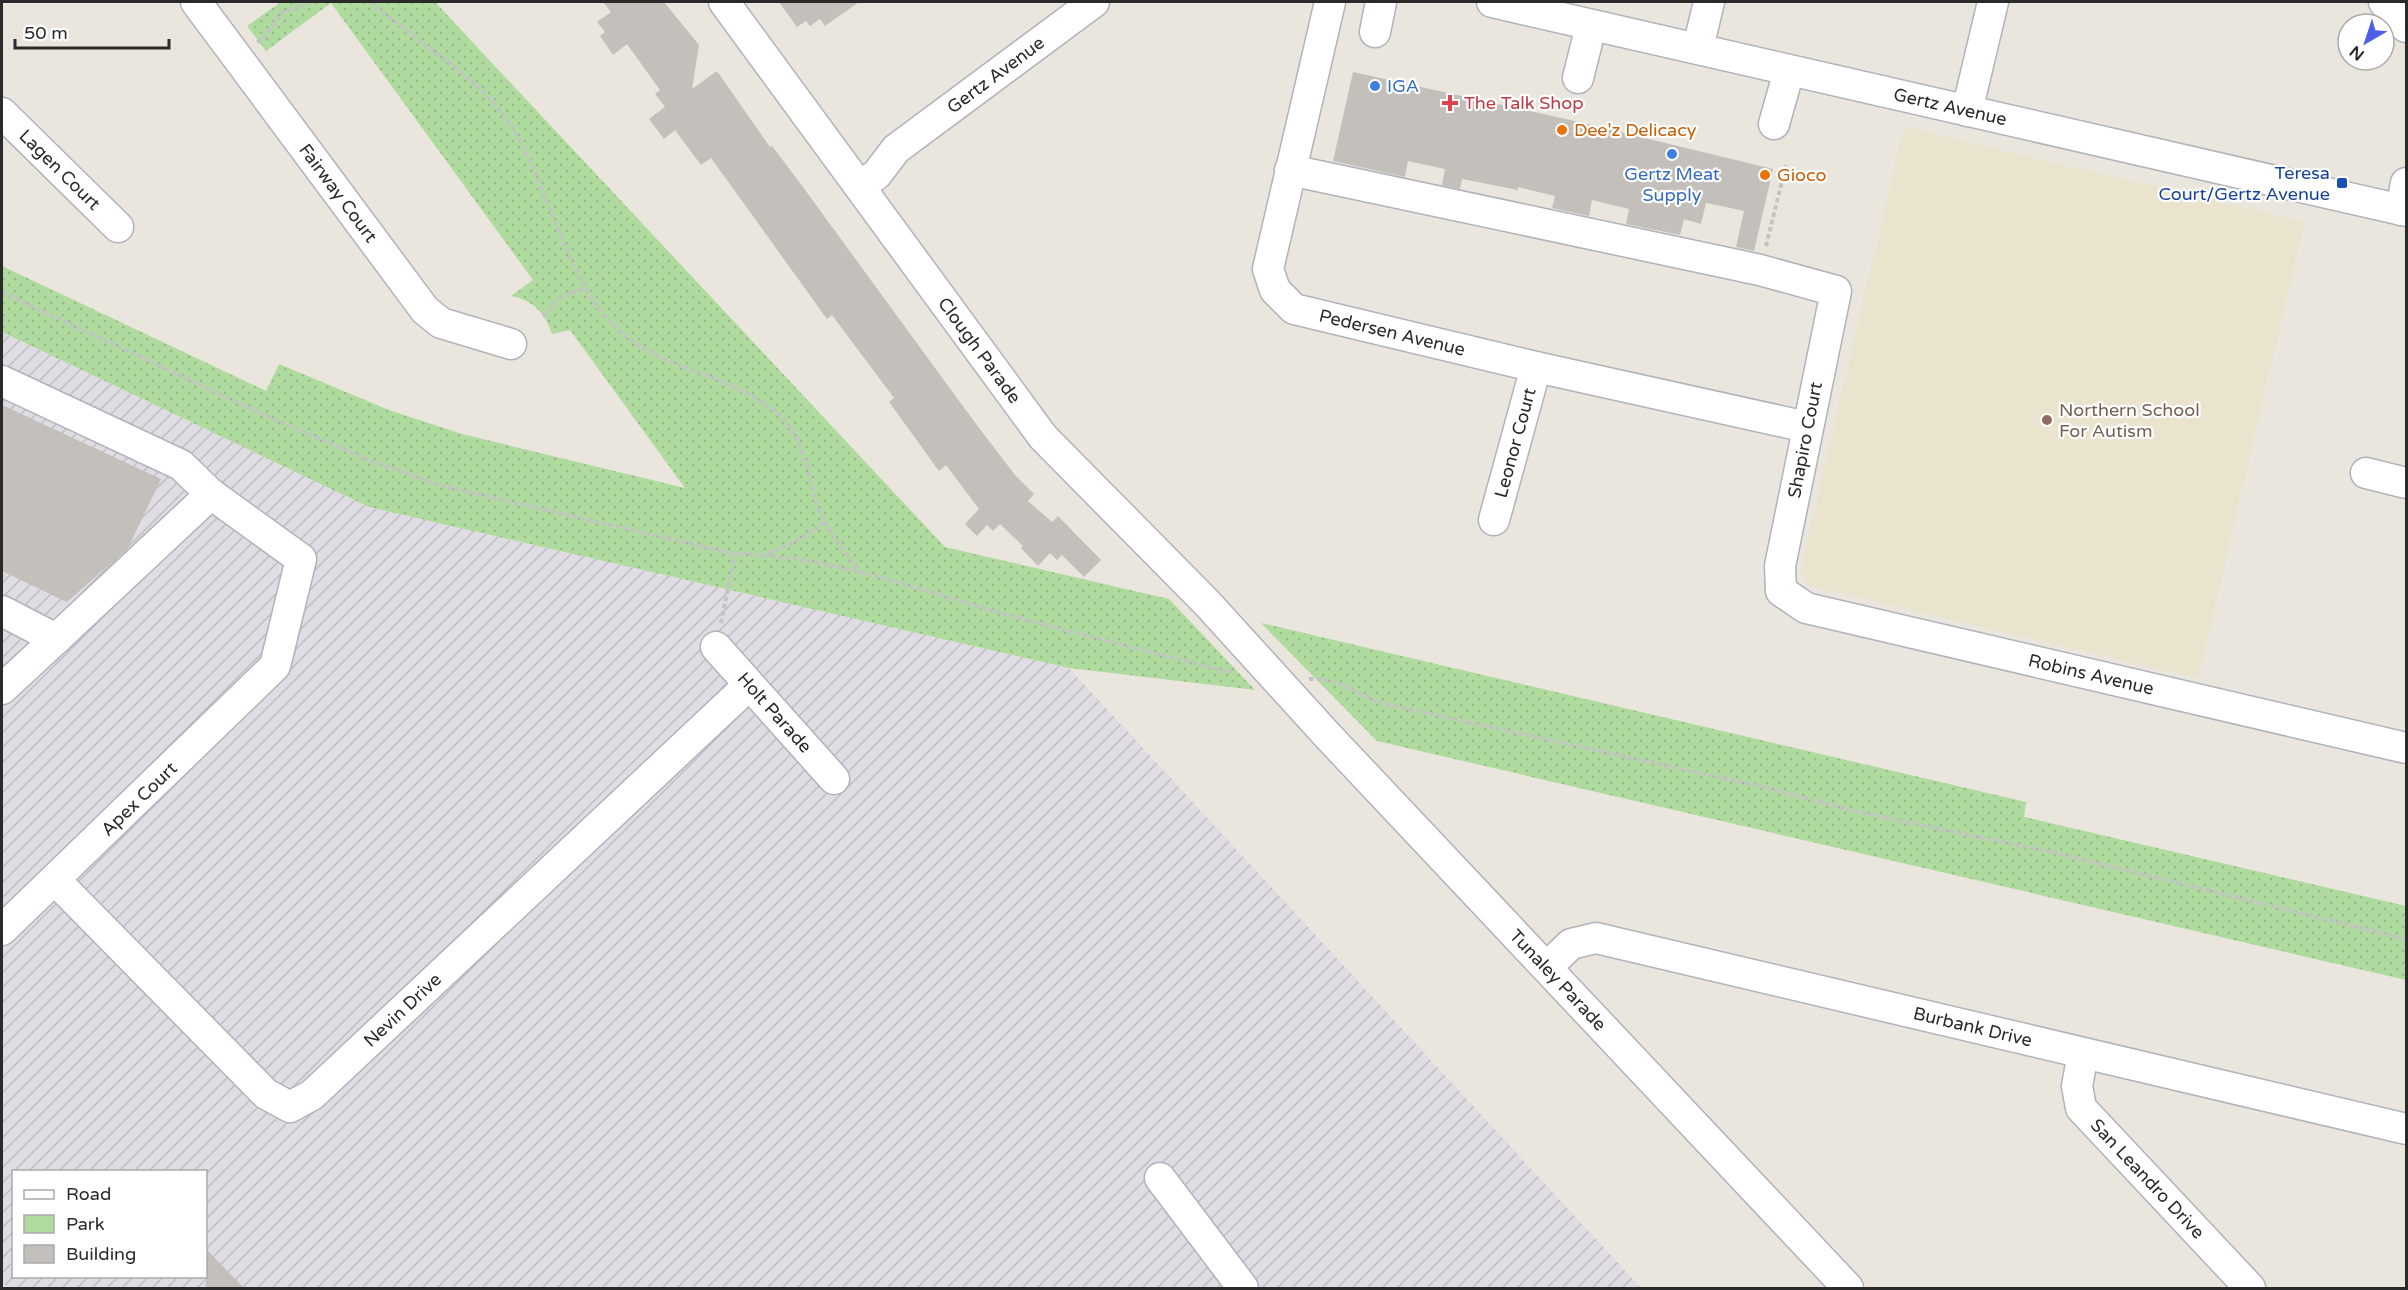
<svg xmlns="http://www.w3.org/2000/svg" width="2408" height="1290" font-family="'Varela Round',sans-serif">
<defs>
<pattern id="industrial-furrows" width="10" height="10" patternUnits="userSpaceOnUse" patternTransform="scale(1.5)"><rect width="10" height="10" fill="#dfdde3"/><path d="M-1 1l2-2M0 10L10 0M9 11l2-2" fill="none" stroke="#c0bec3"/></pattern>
<pattern id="green-dots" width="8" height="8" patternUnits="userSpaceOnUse" patternTransform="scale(1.5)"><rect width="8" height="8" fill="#afdb9f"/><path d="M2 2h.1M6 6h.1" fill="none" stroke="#97bc89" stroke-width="1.8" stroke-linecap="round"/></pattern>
</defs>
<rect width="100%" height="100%" fill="#eae6dd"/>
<!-- industrial -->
<path fill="url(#industrial-furrows)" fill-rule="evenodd" d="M2 332 369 507 1069 668 1641 1288H8L2 1282ZM14 1172H206V1276H14Z"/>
<!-- education -->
<polygon fill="#eae3ce" points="1904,127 2304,222 2198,678 1810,586 1800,572"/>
<!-- green -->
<g fill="url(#green-dots)">
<path d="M281 2H435L945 547 1169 599 1255 690 1069 668 369 507 2 332V266L266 391 279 364 389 410 462 434 685 488 570 330 552 334C545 313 533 300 511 296L533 280 331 3 266 51 247 26Z"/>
<polygon points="1261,623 2026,802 2024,817 2406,906 2406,980 1377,741"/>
</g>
<!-- building -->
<g fill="#c3bfba">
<polygon points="603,2 664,2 699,45 692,89 717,71 770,147 772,146 800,183 973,420 1015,475 1034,494 1028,501 1052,522 1058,516 1101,560 1084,577 1062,555 1057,560 1050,553 1038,566 1021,548 1023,546 1000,524 993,531 987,525 977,536 965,524 979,509 946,465 939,471 889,402 894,398 832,315 827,319 711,158 701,165 675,130 664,139 649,119 665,107 655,94 660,90 627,44 613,55 600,36 605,32 597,22 611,12"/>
<polygon points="779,2 859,2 825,26 820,19 810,26 806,21 797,27"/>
<polygon points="1353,72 1566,119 1773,169 1754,251 1736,247 1744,211 1726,207 1706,203 1701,224 1684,219 1680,235 1626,224 1629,209 1592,200 1589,216 1552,208 1555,196 1518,187 1518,190 1462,179 1460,189 1442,185 1445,169 1408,161 1405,177 1333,161"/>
<polygon points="2,405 161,479 128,548 67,602 2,571"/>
<polygon points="206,1249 244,1288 206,1288"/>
</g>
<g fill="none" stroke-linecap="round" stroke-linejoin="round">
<!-- minor casing -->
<g stroke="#b1b2bc" stroke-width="33">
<g id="minor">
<path id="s1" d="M196 2 425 310 441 323 511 344"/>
<path id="s2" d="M724 2 1043 437 1207 603 1328 736 1848 1288"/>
<path id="s3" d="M1330 2 1268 269 1275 290 1294 309 1536 367 1807 427"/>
<path id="s4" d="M1492 2 2406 211"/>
<polyline points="2384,2 2406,27"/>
<polyline points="1375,32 1381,2"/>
<polyline points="1698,48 1709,2"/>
<polyline points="1578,78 1591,26"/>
<polyline points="1967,111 1993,2"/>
<path id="s5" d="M2 113 118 227"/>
<polyline points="1774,124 1789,71"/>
<path id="s6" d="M1290 170 1760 270 1836 291 1780 566 1781 591 1806 608 2406 748"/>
<path id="s7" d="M860 187 877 174 896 149 1094 2"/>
<polyline points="2401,210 2406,183"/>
<polyline points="2,381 181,465 211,494"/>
<polyline points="2366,473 2406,483"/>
<path id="s8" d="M1494 520 1536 367"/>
<polyline points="2,611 56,639 211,494 301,559 275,666 2,930"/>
<path id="s9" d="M716 647 834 779"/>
<polyline points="2,689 56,639"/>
<path id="s10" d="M55 880 266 1094 290 1107 312 1095 749 685"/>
<path id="s11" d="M1547 967 1571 944 1596 938 2406 1129"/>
<path id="s12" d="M2083 1054 2077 1086 2081 1108 2250 1288"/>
<polyline points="1160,1178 1243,1288"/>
</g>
</g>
<!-- path -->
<g stroke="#c3c3c3" stroke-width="4" stroke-dasharray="4.5 3" stroke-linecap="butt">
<path d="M371 2C413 41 475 73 507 120 547 179 561 263 604 315 651 371 718 368 772 409 810 438 805 482 824 521 833 539 849 556 861 573"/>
<polyline points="257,42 263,39 281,13 311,2"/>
<polyline points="1766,246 1786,165"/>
<path d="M2 292 260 413 376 463 443 486 735 554C832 555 926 593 1019 618 1088 637 1159 653 1227 672L1235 670"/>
<polyline points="543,316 562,296 585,288"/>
<path d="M768 553C790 545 807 537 824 521"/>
<polyline points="721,623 735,554"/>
<path d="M1309 679C1338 678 1346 688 1371 699 1380 703 1390 705 1399 707L1759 786 1858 812 2056 853 2406 939"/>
</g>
<!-- minor -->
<use href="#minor" stroke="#fff" stroke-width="30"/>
</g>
<!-- markers -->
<g fill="#3f7fe0" stroke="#fff" stroke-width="2">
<circle cx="1375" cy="86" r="6"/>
<circle cx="1672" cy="154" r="6"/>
</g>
<path fill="#e0444e" stroke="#fff" stroke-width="2" d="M1447 94h6v6h6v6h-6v6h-6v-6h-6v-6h6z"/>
<g fill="#e8710a" stroke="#fff" stroke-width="2">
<circle cx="1562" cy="130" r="6"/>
<circle cx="1765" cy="175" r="6"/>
</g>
<rect fill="#1a4fb4" stroke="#fff" stroke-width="2" x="2336" y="177" width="12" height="12" rx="3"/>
<circle fill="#8d6e63" stroke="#fff" stroke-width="2" cx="2047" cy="420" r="6"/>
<g text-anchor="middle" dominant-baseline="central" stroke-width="4.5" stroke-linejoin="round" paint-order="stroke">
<!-- street labels -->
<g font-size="18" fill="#2a2a2a" stroke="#fff">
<text stroke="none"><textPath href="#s7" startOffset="177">Gertz Avenue</textPath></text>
<text stroke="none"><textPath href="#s4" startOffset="470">Gertz Avenue</textPath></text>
<text stroke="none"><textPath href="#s5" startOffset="81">Lagen Court</textPath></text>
<text stroke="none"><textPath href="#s1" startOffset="238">Fairway Court</textPath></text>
<text stroke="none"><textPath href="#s3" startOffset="424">Pedersen Avenue</textPath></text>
<text stroke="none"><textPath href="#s2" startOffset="432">Clough Parade</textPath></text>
<text transform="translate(1805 440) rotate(-79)">Shapiro Court</text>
<text stroke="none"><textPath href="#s8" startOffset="80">Leonor Court</textPath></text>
<text stroke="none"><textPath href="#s6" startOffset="1188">Robins Avenue</textPath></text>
<text stroke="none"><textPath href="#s9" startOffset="88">Holt Parade</textPath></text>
<text transform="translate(139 799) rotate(-44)">Apex Court</text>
<text stroke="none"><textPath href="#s2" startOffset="1288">Tunaley Parade</textPath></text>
<text stroke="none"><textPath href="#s10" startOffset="477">Nevin Drive</textPath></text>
<text stroke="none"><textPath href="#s11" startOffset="446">Burbank Drive</textPath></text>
<text stroke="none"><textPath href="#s12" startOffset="152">San Leandro Drive</textPath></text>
</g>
<!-- shop labels -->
<g font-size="18" fill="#366cbe" stroke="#fff" text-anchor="start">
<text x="1387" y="86">IGA</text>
<text x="1672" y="174" text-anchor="middle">Gertz Meat<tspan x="1672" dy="21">Supply</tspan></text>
</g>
<!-- health labels -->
<g font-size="18" fill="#be3a42" stroke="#fff" text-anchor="start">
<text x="1464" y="103">The Talk Shop</text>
</g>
<!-- food labels -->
<g font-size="18" fill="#c56008" stroke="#fff" text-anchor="start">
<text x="1574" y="130">Dee'z Delicacy</text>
<text x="1777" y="175">Gioco</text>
</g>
<!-- transit labels -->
<g font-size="18" fill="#164399" stroke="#fff" text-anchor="end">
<text x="2330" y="173">Teresa<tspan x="2330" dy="21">Court/Gertz Avenue</tspan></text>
</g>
<!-- education labels -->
<g font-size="18" fill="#785e54" stroke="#fff" text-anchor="start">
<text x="2059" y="410">Northern School<tspan x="2059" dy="21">For Autism</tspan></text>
</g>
</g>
<!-- border -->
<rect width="2408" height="1290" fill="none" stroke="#2a2a2a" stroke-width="6"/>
<!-- legend -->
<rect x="12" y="1170" width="195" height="108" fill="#ffffff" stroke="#aaaaaa" stroke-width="1.5"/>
<rect x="24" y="1190" width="30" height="9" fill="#ffffff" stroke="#aaaaaa" stroke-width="1.5"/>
<text x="66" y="1200" font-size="18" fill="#2a2a2a">Road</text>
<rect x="24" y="1215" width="30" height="18" fill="#afdb9f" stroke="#aaaaaa" stroke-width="1.5"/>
<text x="66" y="1230" font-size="18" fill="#2a2a2a">Park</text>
<rect x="24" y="1245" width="30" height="18" fill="#c3bfba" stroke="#aaaaaa" stroke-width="1.5"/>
<text x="66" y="1260" font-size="18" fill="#2a2a2a">Building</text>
<!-- north arrow -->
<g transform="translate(2366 42) rotate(219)"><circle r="28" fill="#ffffff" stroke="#aaaaaa" stroke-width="1.5"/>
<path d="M0-4.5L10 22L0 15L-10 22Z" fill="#4e5ee7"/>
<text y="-9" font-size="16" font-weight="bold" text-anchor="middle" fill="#2a2a2a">N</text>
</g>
<!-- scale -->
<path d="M15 39v9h154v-9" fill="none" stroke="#2a2a2a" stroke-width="3"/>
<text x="24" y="39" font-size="18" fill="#2a2a2a" stroke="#ffffff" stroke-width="4.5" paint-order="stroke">50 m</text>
</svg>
